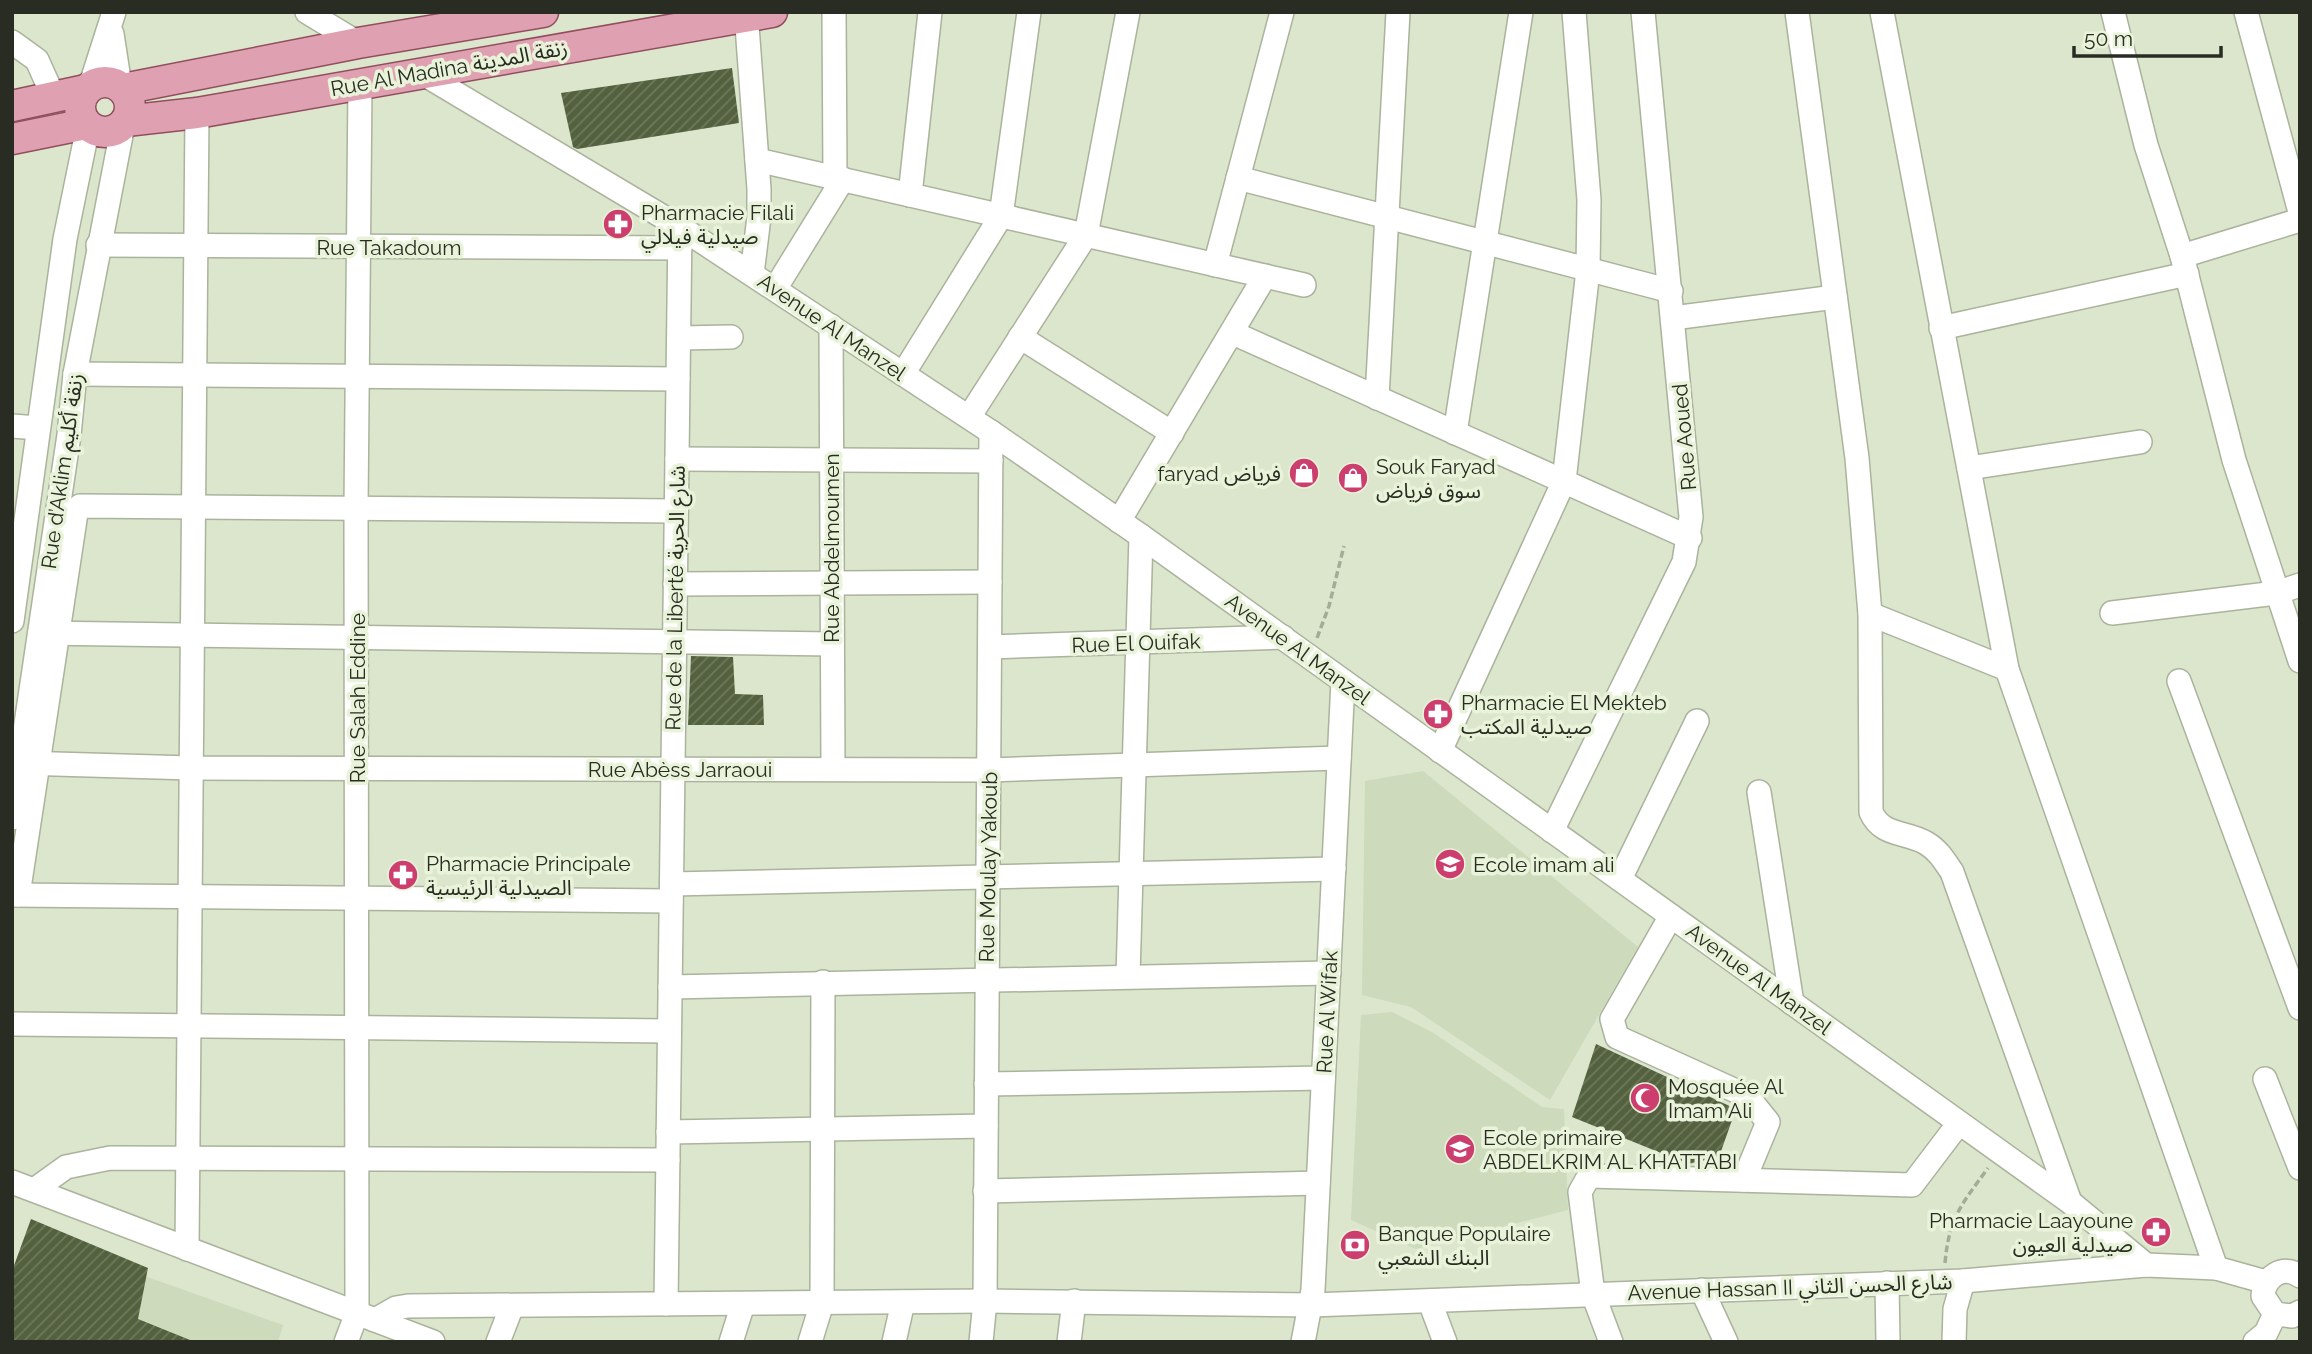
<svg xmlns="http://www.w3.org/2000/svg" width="2312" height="1354" font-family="Raleway,'Noto Sans Arabic',sans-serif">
<defs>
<pattern id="building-hatch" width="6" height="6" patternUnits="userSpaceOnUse" patternTransform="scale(1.75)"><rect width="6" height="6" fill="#54613e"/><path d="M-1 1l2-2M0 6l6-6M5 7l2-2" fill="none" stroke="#6e795e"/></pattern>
</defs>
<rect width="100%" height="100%" fill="#dce6cd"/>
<!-- built -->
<g fill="#cddabb">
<polygon points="1423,771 1638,947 1550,1100 1411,1007 1362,995 1365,781"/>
<polygon points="1392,1012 1432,1032 1542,1107 1564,1109 1568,1210 1416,1249 1351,1220 1361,1015"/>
<polygon points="40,1239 283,1325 278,1342 12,1342"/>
</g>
<!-- building -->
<g fill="url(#building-hatch)">
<polygon points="732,68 739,123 577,149 573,147 561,93"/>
<polygon points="691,656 733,657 735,694 763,695 764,725 688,725"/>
<polygon points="1596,1044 1736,1109 1719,1157 1688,1164 1572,1117"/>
<polygon points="31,1219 148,1268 138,1319 195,1342 12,1342 12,1271"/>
</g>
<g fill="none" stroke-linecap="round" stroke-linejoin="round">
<!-- minor casing -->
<g stroke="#aab39c" stroke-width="26">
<g id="minor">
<polyline points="307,12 358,43"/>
<polyline points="746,12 759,189 759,217 752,274"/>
<polyline points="834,12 835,178"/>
<path d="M1797 12 1857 458 1870 614 1871 812C1882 837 1906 831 1926 843 1938 850 1944 860 1952 872L2070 1202"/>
<polyline points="1882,12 2007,669 2216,1268"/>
<polyline points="2113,12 2146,145 2182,256 2234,460 2300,661"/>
<polyline points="2246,12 2300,212"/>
<polyline points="112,34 120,86"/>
<polyline points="12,42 37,60 54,98"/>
<polyline points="422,73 680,227 991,432 1141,536 2070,1202 2146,1265"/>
<polyline points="90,87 114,12"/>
<polyline points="757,160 1304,285"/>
<polyline points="1238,178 1671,291"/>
<polyline points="910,195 930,12"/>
<polyline points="98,245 680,248"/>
<polyline points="2182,256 2300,220"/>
<polyline points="1215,265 1282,12"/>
<polyline points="775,289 843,179"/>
<polyline points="1673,318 1835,297"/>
<polyline points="831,326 833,769"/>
<polyline points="1941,328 2187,274"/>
<polyline points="1233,333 1690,538"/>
<polyline points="1020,337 1172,433"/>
<polyline points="679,338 731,337"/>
<polyline points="75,374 678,379"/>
<polyline points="903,374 1001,216 1029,12"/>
<polyline points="1377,398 1398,12"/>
<polyline points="969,417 1086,235 1128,12"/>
<polyline points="12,426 38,428"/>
<polyline points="1455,433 1521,12"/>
<polyline points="677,459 991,461"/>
<polyline points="1969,468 2140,442"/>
<polyline points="1119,521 1265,276"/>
<polyline points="675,584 990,582"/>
<polyline points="2112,613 2276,593 2300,585"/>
<polyline points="1870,614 2007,669"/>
<polyline points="12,621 65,239 88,127"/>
<polyline points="40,633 832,644"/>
<polyline points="990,647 1283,637"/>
<polyline points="2179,681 2300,1008"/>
<polyline points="1440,751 1564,481 1588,270 1589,200 1574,12"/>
<polyline points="21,763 191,768 989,770 1339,758"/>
<polyline points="1759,792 1792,1003"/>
<polyline points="12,818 69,435 75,374 123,125"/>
<polyline points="1552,831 1684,562 1691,517 1643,12"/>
<polyline points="1620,879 1697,721"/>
<polyline points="672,884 1334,869"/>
<polyline points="12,895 671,901"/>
<polyline points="18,895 76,513 80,506 676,511"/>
<polyline points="1671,916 1612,1019 1617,1037 1747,1096 1768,1122 1744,1180"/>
<polyline points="1128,976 1141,536"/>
<polyline points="670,987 1329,973"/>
<polyline points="12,1024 669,1031"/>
<polyline points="2265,1079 2300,1168"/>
<polyline points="986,1084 1323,1078"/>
<polyline points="668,1132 986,1126"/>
<polyline points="12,1182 433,1342"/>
<polyline points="34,1190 66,1167 110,1158 668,1160"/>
<polyline points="985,1191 1318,1183"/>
<polyline points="187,1249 197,113"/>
<path d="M2300 1276C2283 1264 2264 1277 2263 1296L2275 1314 2292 1316 2300 1312"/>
<polyline points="1887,1283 1888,1342"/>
<polyline points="1702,1290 1726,1342"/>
<polyline points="1430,1302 1445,1342"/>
<polyline points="666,1304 680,227"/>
<polyline points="375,1320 396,1308 408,1306 985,1301 1312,1305 1963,1281 2146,1265 2216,1268 2266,1282"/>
<polyline points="346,1342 357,1313 356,508 360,84"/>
<polyline points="498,1342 512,1306"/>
<polyline points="731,1342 743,1304"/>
<polyline points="810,1342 822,1303 823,982"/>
<polyline points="894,1342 903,1302"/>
<polyline points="981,1342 985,1301 991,432"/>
<polyline points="1069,1342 1074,1301"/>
<polyline points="1303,1342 1313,1290 1343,681"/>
<polyline points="1611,1342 1593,1294 1580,1192 1589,1176 1912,1185 1959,1123"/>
<polyline points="1954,1342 1955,1309 1963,1281"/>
<polyline points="2255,1342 2266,1333 2275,1314"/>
</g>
</g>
<!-- major casing -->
<g stroke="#914f5e" stroke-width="33">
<g id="major">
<circle cx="105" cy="107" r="25"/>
<polyline points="123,89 358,43 543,12"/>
<polyline points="12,106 86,90"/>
<polyline points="126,121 197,113 772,12"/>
<polyline points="12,139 86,124"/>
</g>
</g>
<!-- path -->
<g stroke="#a4ac98" stroke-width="3.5" stroke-dasharray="7 3.5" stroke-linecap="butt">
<polyline points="1317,638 1329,606 1344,546"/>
<path d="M1945 1263C1949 1217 1962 1204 1988 1168"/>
</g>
<!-- minor -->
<use href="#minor" stroke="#fff" stroke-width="23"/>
<!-- major -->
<use href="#major" stroke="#dfa1b2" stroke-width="30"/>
</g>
<!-- icons -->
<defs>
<g id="pharmacy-disc" transform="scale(1.575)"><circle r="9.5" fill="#cc3e6d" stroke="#e9f3da"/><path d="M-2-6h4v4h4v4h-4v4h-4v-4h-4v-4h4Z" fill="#fff"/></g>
<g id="shop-disc" transform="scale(1.575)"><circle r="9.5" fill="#cc3e6d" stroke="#e9f3da"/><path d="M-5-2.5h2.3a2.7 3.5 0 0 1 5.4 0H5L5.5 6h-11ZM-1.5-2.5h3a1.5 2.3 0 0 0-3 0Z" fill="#fff"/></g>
<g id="school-disc" transform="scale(1.575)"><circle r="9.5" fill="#cc3e6d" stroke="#e9f3da"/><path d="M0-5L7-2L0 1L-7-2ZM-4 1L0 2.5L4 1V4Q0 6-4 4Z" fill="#fff"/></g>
<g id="mosque-disc" transform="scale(1.575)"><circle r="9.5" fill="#cc3e6d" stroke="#e9f3da"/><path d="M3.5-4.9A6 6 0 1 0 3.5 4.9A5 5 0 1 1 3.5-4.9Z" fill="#fff"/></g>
<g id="bank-disc" transform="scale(1.575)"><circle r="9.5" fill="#cc3e6d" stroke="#e9f3da"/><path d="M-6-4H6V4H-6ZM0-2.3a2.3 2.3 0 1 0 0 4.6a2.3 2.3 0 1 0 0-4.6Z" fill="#fff"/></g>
</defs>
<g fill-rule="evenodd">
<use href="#pharmacy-disc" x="618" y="224"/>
<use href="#shop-disc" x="1304" y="473"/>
<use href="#shop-disc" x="1353" y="478"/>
<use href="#pharmacy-disc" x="1438" y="714"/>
<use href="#school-disc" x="1450" y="864"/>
<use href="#pharmacy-disc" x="403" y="875"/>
<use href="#mosque-disc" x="1645" y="1098"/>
<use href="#school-disc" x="1460" y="1149"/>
<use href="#pharmacy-disc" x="2156" y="1232"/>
<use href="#bank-disc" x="1355" y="1245"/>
</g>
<g text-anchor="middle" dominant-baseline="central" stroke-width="7" stroke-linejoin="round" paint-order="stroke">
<!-- street labels -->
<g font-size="21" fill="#282c22" stroke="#e9f3da">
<text transform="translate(449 68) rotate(-10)">Rue Al Madina زنقة المدينة</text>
<text x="389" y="247">Rue Takadoum</text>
<text transform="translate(832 327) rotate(34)">Avenue Al Manzel</text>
<text transform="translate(1684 437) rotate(-95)">Rue Aoued</text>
<text transform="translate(62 471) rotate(-82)">Rue d’Aklim زنقة أكليم</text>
<text transform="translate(831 548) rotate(-90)">Rue Abdelmoumen</text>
<text transform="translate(675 598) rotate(-89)">Rue de la Liberté شارع الحرية</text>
<text transform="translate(1136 643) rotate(-2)">Rue El Ouifak</text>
<text transform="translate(1298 649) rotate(36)">Avenue Al Manzel</text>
<text transform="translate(357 698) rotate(-90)">Rue Salah Eddine</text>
<text x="680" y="769">Rue Abèss Jarraoui</text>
<text transform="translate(988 867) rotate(-89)">Rue Moulay Yakoub</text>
<text transform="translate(1759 979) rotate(36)">Avenue Al Manzel</text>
<text transform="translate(1327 1012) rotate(-87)">Rue Al Wifak</text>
<text transform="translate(1790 1287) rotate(-2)">Avenue Hassan II شارع الحسن الثاني</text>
</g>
<!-- poi labels -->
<g font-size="21" fill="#282c22" stroke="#e9f3da" text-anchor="start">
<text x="641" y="212">Pharmacie Filali<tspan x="641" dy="24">صيدلية فيلالي</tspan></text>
<text x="1376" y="466">Souk Faryad<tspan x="1376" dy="24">سوق فرياض</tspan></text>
<text x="1281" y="473" text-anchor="end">faryad فرياض</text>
<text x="1461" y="702">Pharmacie El Mekteb<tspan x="1461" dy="24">صيدلية المكتب</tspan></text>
<text x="426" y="863">Pharmacie Principale<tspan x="426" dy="24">الصيدلية الرئيسية</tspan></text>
<text x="1473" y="864">Ecole imam ali</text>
<text x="1668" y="1086">Mosquée Al<tspan x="1668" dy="24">Imam Ali</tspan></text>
<text x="1483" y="1137">Ecole primaire<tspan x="1483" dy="24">ABDELKRIM AL KHATTABI</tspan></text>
<text x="2133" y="1220" text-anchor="end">Pharmacie Laayoune<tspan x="2133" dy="24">صيدلية العيون</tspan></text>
<text x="1378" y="1233">Banque Populaire<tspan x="1378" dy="24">البنك الشعبي</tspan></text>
</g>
</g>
<!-- border -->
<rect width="2312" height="1354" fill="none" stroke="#282c22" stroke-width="28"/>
<!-- scale -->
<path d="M2074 46v10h147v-10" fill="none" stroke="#282c22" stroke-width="3.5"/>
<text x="2084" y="46" font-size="21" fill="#282c22" stroke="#e9f3da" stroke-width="5" paint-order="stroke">50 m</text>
</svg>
